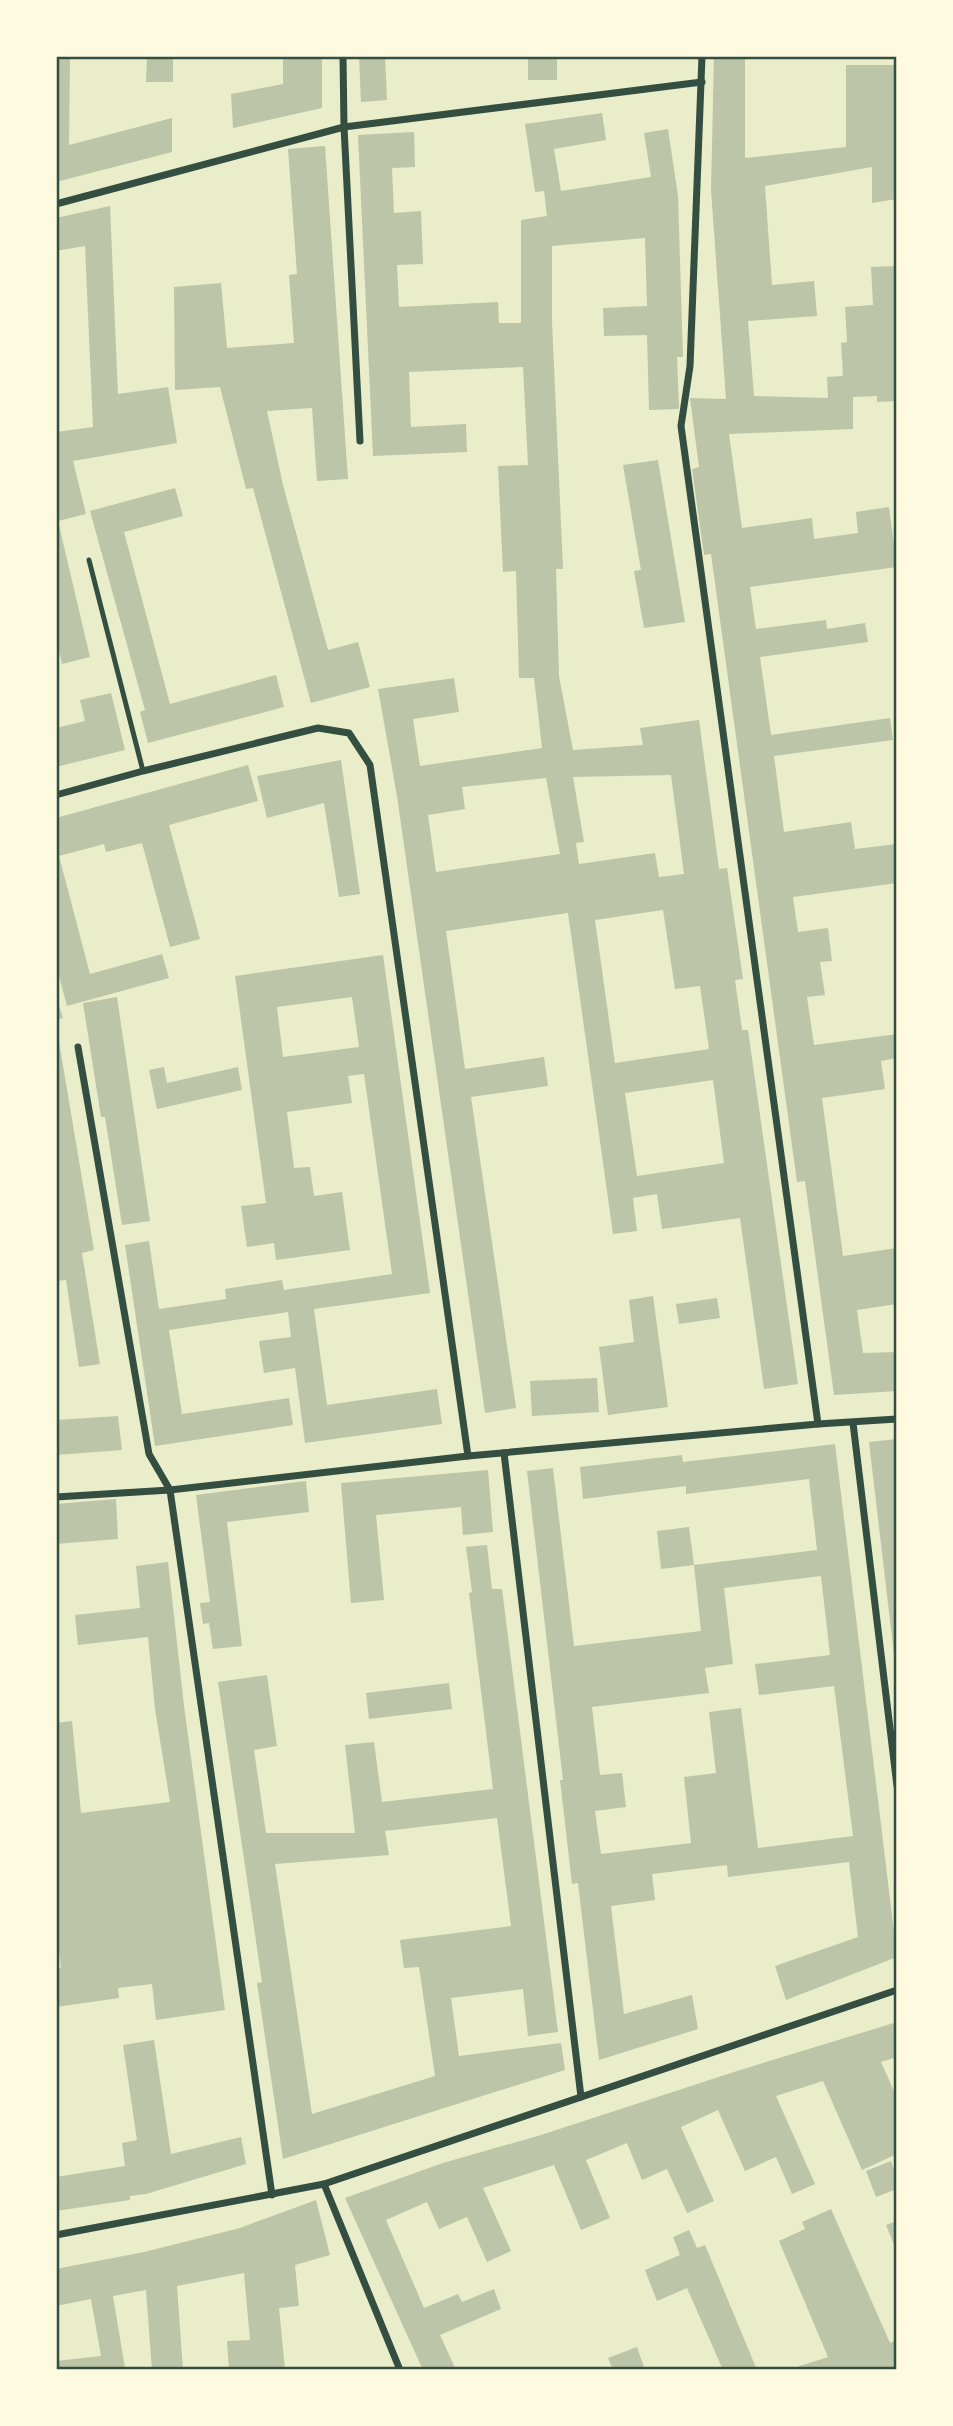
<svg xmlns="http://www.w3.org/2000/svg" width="953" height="2426" font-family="Arial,sans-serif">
<rect width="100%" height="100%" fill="#e9edc9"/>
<!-- building -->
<g fill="#bcc5a7" fill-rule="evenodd">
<polygon points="56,56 70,56 69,145 172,118 172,152 56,182"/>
<polygon points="147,56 173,56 173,82 146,82"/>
<polygon points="283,56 322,56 322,108 233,128 231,94 283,84"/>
<polygon points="359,56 385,56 387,100 361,102"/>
<rect x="528" y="56" width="29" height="24"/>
<polygon points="714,56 745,56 745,158 846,147 846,65 897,65 897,199 872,203 872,167 765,186 772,285 814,281 817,316 748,321 754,396 828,398 827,377 843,376 841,343 847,342 845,307 873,305 871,267 897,266 897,401 877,402 877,396 853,397 853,429 729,434 742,528 812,518 814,539 858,533 856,512 889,507 897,567 750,587 756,629 826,620 827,629 865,623 868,642 760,657 771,735 890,718 893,740 774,756 784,832 851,822 855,849 897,844 897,883 793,897 798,932 828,928 832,961 820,962 825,995 807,997 814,1045 897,1034 897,1058 881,1061 885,1089 822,1098 843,1256 897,1248 897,1304 857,1310 863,1353 897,1352 897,1391 834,1395 805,1181 797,1182 711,554 704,555 692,469 699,467 690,398 726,399 711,190"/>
<path d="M602 113 606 140 554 149 561 191 651 177 644 133 668 129 678 196 683 357H677L679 409 649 410 647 335 604 336 603 308 647 306 645 238 552 246V321L563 569H556L559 676 573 750 643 745 640 728 699 720 719 869 727 868 743 979 735 980 742 1030H748L798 1384 764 1389 740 1218 662 1229 657 1194 633 1198 637 1231 613 1234 568 913 446 931 465 1069 544 1057 548 1086 471 1097 516 1408 485 1413 397 796 378 689 454 678 459 712 413 719 420 766 542 748 534 678H519L516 571 503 572 498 466 528 465 523 367 409 372 411 427 466 424 467 452 373 456 358 135 414 132 415 167 392 168 394 213 421 211 423 264 397 265 399 307 498 302 499 323H521V220L547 216 544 191 535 192 525 124ZM671 775 684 874 659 877 655 853 579 864 576 843 584 842 573 777ZM546 778 560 854 436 872 428 815 465 809 462 787ZM663 910 675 989 700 986 709 1049 615 1063 595 920ZM713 1080 724 1163 637 1176 625 1093Z"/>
<polygon points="325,146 348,479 317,481 312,408 267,411 283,485 328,650 358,642 370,687 311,703 253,488 246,489 220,387 175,390 174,287 221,283 227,348 294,343 289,275 297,274 288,149"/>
<polygon points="110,206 118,394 168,387 177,443 73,461 86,514 58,521 90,657 62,664 56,638 56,432 93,427 85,246 56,251 56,218"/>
<polygon points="658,460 685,622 644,628 634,571 641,570 623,465"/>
<polygon points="175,488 183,516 124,532 170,704 276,675 284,707 148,743 140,712 145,710 90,511"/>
<polygon points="111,693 125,750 56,767 56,728 85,721 80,700"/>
<polygon points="341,760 360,894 339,897 324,803 267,818 257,776"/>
<polygon points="248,765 258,801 169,825 200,939 170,947 142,843 106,852 104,844 59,856 90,974 162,954 169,978 67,1006 56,965 56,818"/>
<path d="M383 955 430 1293 314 1309 327 1405 437 1389 442 1424 305 1443 295 1368 264 1373 259 1341 291 1337 288 1312 169 1330 182 1414 289 1398 293 1425 155 1446 125 1245 149 1241 159 1309 226 1299 225 1289 282 1280 284 1290 392 1274 364 1074 348 1076 352 1103 287 1112 294 1168 310 1167 314 1196 342 1192 350 1250 276 1260 274 1243 247 1247 241 1206 266 1203 235 976ZM352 997 359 1047 283 1057 277 1007Z"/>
<polygon points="56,996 63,1018 56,1020"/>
<polygon points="117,997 150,1221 122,1225 105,1117 101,1117 83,1003"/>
<polygon points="56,1024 94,1250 82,1253 100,1364 79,1367 66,1280 56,1281"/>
<polygon points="164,1067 167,1083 238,1067 242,1090 157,1109 149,1070"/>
<polygon points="653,1296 668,1407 608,1415 599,1347 634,1342 629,1300"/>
<polygon points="717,1298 720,1318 679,1324 676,1304"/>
<polygon points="597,1378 599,1412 532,1416 530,1381"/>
<polygon points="118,1416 122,1450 56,1455 56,1420"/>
<polygon points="897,1439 897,1663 895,1663 869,1442"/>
<path d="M835 1444 897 1957 786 2000 775 1966 858 1937 849 1862 728 1877 727 1865 652 1874 655 1900 611 1906 624 2014 692 1995 698 2029 599 2060 578 1883 572 1884 560 1780H563L527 1471 553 1468 574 1646 701 1631 694 1565 661 1569 657 1531 689 1527 694 1565 817 1550 809 1479 686 1494V1486L583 1499 580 1467 682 1455 683 1462ZM821 1576 830 1655 755 1664 759 1695 834 1686 853 1836 758 1848 741 1708 709 1712 716 1773 684 1777 691 1843 601 1854 595 1811 626 1807 622 1773 600 1775 592 1707 709 1693 705 1668 733 1664 724 1588Z"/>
<polygon points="488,1470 493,1532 463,1535 461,1507 376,1515 384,1600 351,1603 341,1483"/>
<polygon points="306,1481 309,1512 227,1522 242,1646 213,1649 209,1623 203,1624 200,1603 210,1602 196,1495"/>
<polygon points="116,1499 118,1539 56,1544 56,1504"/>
<path d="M487 1545 492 1589H502L558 2032 528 2036 523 1989 451 1998 459 2056 561 2043 565 2070 283 2159 257 1983 262 1982 218 1682 267 1675 277 1746 254 1750 266 1833H355L345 1745 374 1742 382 1802 493 1789 469 1593 472 1592 466 1547ZM497 1818 511 1926 400 1940 404 1968 419 1967 435 2076 312 2114 275 1864 389 1855 385 1831Z"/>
<polygon points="168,1562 184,1706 225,2010 156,2020 152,1984 118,1988 119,1998 56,2007 56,1968 61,1968 56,1926 56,1723 72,1721 81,1813 170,1802 155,1709 148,1637 78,1645 75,1615 140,1608 136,1566"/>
<polygon points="449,1683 452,1709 369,1719 366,1693"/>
<polygon points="897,2022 897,2057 881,2062 897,2098 897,2154 862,2170 823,2081 776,2096 815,2184 792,2194 776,2157 745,2171 718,2110 681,2127 714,2201 687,2213 667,2169 642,2180 627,2143 586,2160 610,2218 581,2230 554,2165 483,2188 511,2251 487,2262 467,2217 439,2229 427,2202 386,2220 424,2308 458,2294 462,2302 494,2289 501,2309 440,2335 456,2370 423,2370 345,2198 443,2163 541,2135 737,2071"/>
<polygon points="154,2040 171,2154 241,2137 246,2164 146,2194 130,2196 130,2200 56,2211 56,2177 125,2166 122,2143 137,2140 123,2045"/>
<polygon points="891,2161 897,2177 897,2189 876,2197 866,2171"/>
<polygon points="316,2200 330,2255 295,2265 299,2306 279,2308 285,2370 229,2370 227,2341 250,2340 244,2273 177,2286 183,2370 152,2370 146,2290 113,2296 125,2368 56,2370 56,2361 101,2356 91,2299 56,2306 56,2269 144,2252 240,2228"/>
<polygon points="831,2209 890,2343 897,2340 897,2370 787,2370 828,2357 779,2241 805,2229 802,2222"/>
<polygon points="897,2221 897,2252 886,2225"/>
<polygon points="689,2230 697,2248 705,2245 757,2370 723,2370 687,2288 657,2301 645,2270 680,2255 673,2237"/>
<polygon points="637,2347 645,2370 613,2370 608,2358"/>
</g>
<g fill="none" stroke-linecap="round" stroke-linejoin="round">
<!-- service -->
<polyline stroke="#344e41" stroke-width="5" points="89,560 143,771"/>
<!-- minor -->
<g stroke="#344e41" stroke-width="7">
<polyline points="343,56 344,127 360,441"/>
<polyline points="702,56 690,366 681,426 818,1424"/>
<polyline points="56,204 344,127 702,82"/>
<polyline points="56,795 143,771 318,728 349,733 370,765 468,1456"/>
<polyline points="78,1047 149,1454 170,1490 272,2195"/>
<polyline points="853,1423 897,1786"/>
<polyline points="504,1453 581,2097"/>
<polyline points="56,1497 170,1490 468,1456 818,1424 897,1419"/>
<polyline points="324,2184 400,2370"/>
<polyline points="56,2235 324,2184 897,1990"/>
</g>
</g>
<!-- border -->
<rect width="953" height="2426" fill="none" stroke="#fefae0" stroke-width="116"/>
<rect x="58" y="58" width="837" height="2310" fill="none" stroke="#344e41" stroke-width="2.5"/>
</svg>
